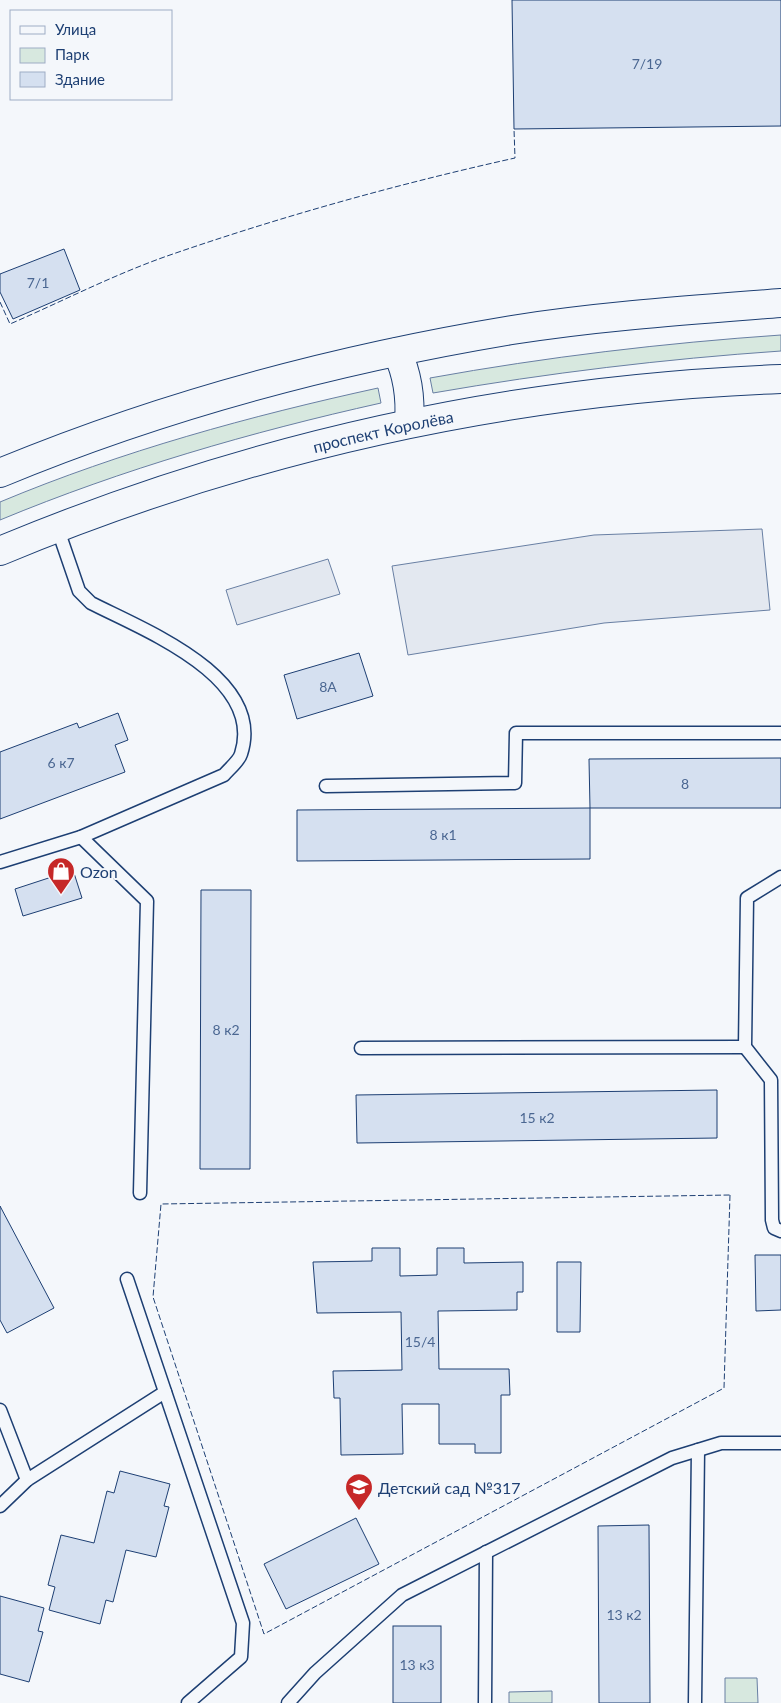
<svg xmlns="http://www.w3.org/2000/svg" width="781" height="1703" font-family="Lato,sans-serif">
<rect width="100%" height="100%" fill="#f4f7fb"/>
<!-- green -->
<g fill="#d7e8df" stroke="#687fa3">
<path d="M781 335V351C664 359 548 373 433 393L430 378C546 357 664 343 781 335Z"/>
<path d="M378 388 381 403C251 432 123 469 0 520V502C122 451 250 416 378 388Z"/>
<polygon points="725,1678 757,1678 758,1703 725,1703"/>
<polygon points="552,1691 552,1703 509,1703 509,1692"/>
</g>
<!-- parking -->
<g fill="#e3e8f0" stroke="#687fa3">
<polygon points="762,529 770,610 604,623 408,655 392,566 594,535"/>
<polygon points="328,559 340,594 237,625 226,590"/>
</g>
<!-- building -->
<g fill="#d5e0f0" stroke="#1d3f73">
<polygon points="512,0 781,0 781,126 514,129"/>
<polygon points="64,249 80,290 13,319 0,292 0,274"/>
<polygon points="359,653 373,696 297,719 284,675"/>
<polygon points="118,713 128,740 115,745 125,772 0,819 0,752 77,723 79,728"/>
<polygon points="781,758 781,808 590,808 589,759"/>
<polygon points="590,808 590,859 297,861 297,810"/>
<polygon points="73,870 82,898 23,916 15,889"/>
<polygon points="201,890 251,890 250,1169 200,1169"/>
<polygon points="717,1090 717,1138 357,1143 356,1095"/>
<polygon points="0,1206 54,1308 7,1333 0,1320"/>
<polygon points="372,1248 400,1248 400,1276 437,1275 437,1248 464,1248 464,1263 523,1262 523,1292 517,1292 517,1310 438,1311 439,1369 509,1369 510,1395 501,1395 501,1453 475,1453 475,1444 439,1444 439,1404 402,1404 403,1454 341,1455 340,1398 334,1398 333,1371 402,1370 401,1312 317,1313 313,1262 372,1261"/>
<polygon points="755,1255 781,1255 781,1310 756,1311"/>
<polygon points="557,1262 581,1262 580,1332 557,1332"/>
<polygon points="120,1471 170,1484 164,1506 169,1507 156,1557 126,1550 113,1602 106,1600 100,1624 49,1610 55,1587 48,1585 61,1535 94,1543 107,1491 114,1493"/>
<polygon points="356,1518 379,1564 286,1609 264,1564"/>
<polygon points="649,1525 650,1703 599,1703 598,1526"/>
<polygon points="0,1596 44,1608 38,1631 43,1632 29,1682 0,1674"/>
<rect x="393" y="1626" width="48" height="77"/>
</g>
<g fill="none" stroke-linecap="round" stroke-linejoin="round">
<!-- lane casing -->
<g stroke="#1d3f73" stroke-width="15">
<g id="lane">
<polyline points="326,786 515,783 516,733 781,733"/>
<polyline points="81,837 147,901 140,1193"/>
<path d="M0 862 81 837 224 775C229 769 239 761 241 754 266 677 144 630 91 603L79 591 57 527"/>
<polyline points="781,877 747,898 745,1047 771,1080 772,1220 774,1228 781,1231"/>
<polyline points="361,1048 745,1047"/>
<polyline points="127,1279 243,1623 241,1657 188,1703"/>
<polyline points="0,1410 27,1480"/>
<polyline points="0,1506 27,1480 165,1392"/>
<polyline points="288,1703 315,1673 402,1595 672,1458 721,1443 781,1443"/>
<polyline points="485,1703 486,1552"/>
<polyline points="695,1703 698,1450"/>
</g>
</g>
<!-- primary casing -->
<g stroke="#1d3f73" stroke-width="30">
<g id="primary">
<path d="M397 352C408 375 411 397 409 423"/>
<path d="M0 473C164 405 337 359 512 330 601 316 691 310 781 303"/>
<path id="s1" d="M0 551C249 447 512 389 781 379"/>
</g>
</g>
<!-- lane -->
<use href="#lane" stroke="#f4f7fb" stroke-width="12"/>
<!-- primary -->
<use href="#primary" stroke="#f4f7fb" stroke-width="28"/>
<!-- fence -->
<g stroke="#1d3f73" stroke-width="1" stroke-dasharray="6 2.5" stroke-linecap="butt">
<path d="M0 302 10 324C63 301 115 274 170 255 283 216 398 184 515 158L514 129"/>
<polygon points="730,1195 724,1388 264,1634 153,1297 161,1204"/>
</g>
</g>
<!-- icons -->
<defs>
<g id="shop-pin" transform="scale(1.4375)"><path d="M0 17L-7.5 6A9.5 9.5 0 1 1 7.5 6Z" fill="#c62828" stroke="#f4f7fb"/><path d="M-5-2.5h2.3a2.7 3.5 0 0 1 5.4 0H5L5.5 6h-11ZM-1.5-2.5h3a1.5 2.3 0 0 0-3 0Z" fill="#fff"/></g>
<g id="school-pin" transform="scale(1.4375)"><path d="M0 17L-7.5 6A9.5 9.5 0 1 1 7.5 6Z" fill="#c62828" stroke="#f4f7fb"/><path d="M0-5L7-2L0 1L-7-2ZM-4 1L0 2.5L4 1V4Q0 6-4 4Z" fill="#fff"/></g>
</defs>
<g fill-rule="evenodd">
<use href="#shop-pin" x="61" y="871"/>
<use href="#school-pin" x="359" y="1487"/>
</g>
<g text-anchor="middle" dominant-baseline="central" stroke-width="4" stroke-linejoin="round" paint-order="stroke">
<!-- number labels -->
<g font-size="14" fill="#4b6792">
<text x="647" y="63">7/19</text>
<text x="38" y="282">7/1</text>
<text x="328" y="686">8А</text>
<text x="61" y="762">6 к7</text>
<text x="685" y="783">8</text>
<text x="443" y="834">8 к1</text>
<text x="226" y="1029">8 к2</text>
<text x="537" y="1117">15 к2</text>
<text x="420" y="1341">15/4</text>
<text x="624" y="1614">13 к2</text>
<text x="417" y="1664">13 к3</text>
</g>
<!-- street labels -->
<g font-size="16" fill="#1d3f73" stroke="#f4f7fb">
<text stroke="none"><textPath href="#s1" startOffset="402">проспект Королёва</textPath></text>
</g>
<!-- poi labels -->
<g font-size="16" fill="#1d3f73" stroke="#f4f7fb" text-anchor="start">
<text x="80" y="871">Ozon</text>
<text x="378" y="1487">Детский сад №317</text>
</g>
</g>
<!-- legend -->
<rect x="10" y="10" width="162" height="90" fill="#f4f7fb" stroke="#9eadc5"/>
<rect x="20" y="26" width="25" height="8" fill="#f4f7fb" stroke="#9eadc5"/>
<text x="55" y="35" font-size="15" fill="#1d3f73">Улица</text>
<rect x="20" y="48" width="25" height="15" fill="#d7e8df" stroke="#9eadc5"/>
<text x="55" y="60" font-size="15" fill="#1d3f73">Парк</text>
<rect x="20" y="72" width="25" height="15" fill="#d5e0f0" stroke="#9eadc5"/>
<text x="55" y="85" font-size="15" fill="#1d3f73">Здание</text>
</svg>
